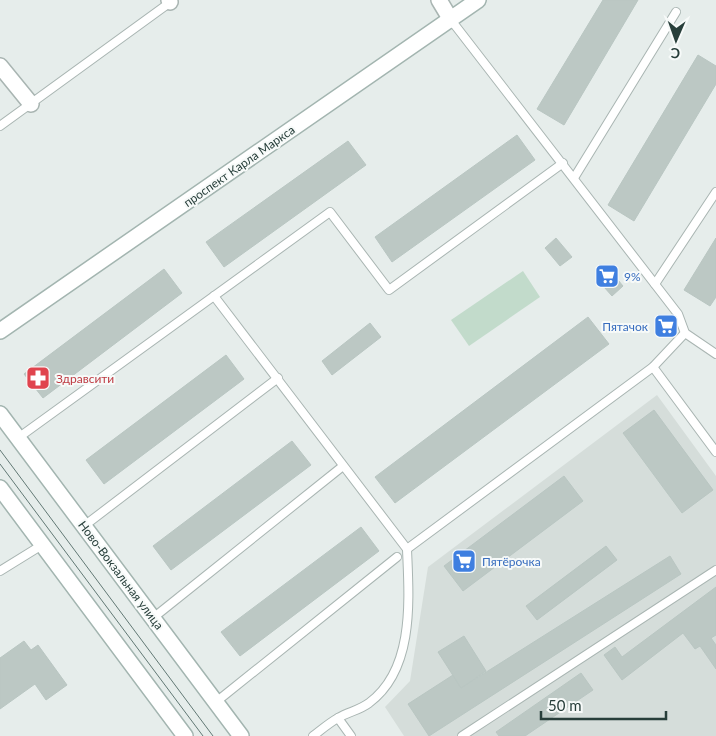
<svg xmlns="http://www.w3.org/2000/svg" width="716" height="736" font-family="Lato,sans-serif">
<rect width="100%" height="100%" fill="#e6edeb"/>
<!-- built -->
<polygon fill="#d5ddda" points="657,395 716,476 716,736 404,736 385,707 410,681 428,567"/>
<!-- green -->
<polygon fill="#c2dbcb" points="523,271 540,297 469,346 451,320"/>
<!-- building -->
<g fill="#bcc8c4" stroke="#b9c6c2">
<polygon points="603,0 638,0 564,125 537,109"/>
<polygon points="698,55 716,66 716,84 634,221 608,205"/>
<polygon points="517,135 535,160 392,262 375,237"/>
<polygon points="348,141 366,165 224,267 206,242"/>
<polygon points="556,238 572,257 560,266 545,248"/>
<polygon points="716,238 716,297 710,306 684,290"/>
<polygon points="608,268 623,286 612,296 596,278"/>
<polygon points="164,269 182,293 43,398 24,374"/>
<polygon points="588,317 609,344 395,503 375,477"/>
<polygon points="370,323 381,337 332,375 322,361"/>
<polygon points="226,355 244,379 104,484 86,460"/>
<polygon points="654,410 713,490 682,513 623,433"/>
<polygon points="292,441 311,465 171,570 153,546"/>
<polygon points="564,476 583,501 463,591 444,566"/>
<polygon points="361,527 379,551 240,656 221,632"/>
<polygon points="606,546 617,560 537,620 526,606"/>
<polygon points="670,556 681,574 429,736 408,704 453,675 461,688"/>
<polygon points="716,587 716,635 711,638 716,645 716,669 700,646 695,649 683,633 622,680 604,655 615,647 622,657"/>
<polygon points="464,636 486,671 461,688 438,652"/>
<polygon points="24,641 31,650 38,645 67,685 46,700 35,684 0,709 0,658"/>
<polygon points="581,673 593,690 525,736 499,736 496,732"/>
</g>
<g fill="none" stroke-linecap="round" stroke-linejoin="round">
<!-- lane casing -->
<g stroke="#a9b5b2" stroke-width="10">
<g id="lane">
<polyline points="451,20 678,314 685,333 716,354"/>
<polyline points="0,126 172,1"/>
<polyline points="574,178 676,12"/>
<polyline points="655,284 716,192"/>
<path d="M214 296 407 549C409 599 415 669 369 703 360 710 348 712 338 718 329 723 321 730 313 736"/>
<polyline points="653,367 716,452"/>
<polyline points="18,438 330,212 389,290 563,163"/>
<polyline points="84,526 278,378"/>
<polyline points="407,549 653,367 685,333"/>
<polyline points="0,571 42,545"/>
<polyline points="153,618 343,466"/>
<polyline points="216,702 397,557"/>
<polyline points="338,718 351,736"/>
<polyline points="462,736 716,570"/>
</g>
</g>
<!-- street casing -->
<g stroke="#a9b5b2" stroke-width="18">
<g id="street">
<polyline points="169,0 170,2"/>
<polyline points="439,0 451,20"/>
<polyline points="0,66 31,104"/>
</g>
</g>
<!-- secondary casing -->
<g stroke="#a3b5b0" stroke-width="18">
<g id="secondary">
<polyline points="0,331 478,0"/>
<polyline points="0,414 241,736"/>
<polyline points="0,488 185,736"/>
</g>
</g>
<!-- lane -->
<use href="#lane" stroke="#fff" stroke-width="8"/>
<!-- street -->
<use href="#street" stroke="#fff" stroke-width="15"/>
<!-- secondary -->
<use href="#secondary" stroke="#fff" stroke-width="15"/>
<!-- tram -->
<g stroke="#627975" stroke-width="1">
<polyline points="0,450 213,736"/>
<polyline points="0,464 203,736"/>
</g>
</g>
<!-- icons -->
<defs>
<g id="supermarket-square" transform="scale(1.25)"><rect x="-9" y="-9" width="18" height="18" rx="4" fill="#3f7fe0" stroke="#f7faf9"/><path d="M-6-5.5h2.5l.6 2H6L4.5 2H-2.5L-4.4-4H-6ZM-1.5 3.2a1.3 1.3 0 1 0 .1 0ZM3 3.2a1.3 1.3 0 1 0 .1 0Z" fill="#fff"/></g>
<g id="pharmacy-square" transform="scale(1.25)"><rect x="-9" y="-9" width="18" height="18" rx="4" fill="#e0444e" stroke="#f7faf9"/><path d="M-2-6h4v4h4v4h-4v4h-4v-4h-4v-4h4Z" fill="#fff"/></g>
</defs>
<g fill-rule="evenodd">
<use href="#supermarket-square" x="607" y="276"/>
<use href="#supermarket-square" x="666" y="326"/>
<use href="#pharmacy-square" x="38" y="378"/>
<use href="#supermarket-square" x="464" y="561"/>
</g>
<g text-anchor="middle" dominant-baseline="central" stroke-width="4" stroke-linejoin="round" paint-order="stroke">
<!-- street labels -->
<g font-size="12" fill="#273e3a" stroke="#f7faf9">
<text transform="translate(239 166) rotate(-35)">проспект Карла Маркса</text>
<text transform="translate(121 575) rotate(53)">Ново-Вокзальная улица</text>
</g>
<!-- shop labels -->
<g font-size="12" fill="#366cbe" stroke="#f7faf9" text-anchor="start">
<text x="624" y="276">9%</text>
<text x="648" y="326" text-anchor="end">Пятачок</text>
<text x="482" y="561">Пятёрочка</text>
</g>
<!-- health labels -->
<g font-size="12" fill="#be3a42" stroke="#f7faf9" text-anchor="start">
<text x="56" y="378">Здравсити</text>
</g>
</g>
<!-- north arrow -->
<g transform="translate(676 40) rotate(182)" stroke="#f7faf9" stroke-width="4" paint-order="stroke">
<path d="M0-4L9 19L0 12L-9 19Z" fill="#273e3a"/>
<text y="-8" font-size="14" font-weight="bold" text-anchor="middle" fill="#273e3a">С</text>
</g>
<!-- scale -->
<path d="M541 711v8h125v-8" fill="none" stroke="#273e3a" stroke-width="2.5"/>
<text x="548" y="711" font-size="15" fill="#273e3a" stroke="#f7faf9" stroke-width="4" paint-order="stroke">50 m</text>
</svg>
